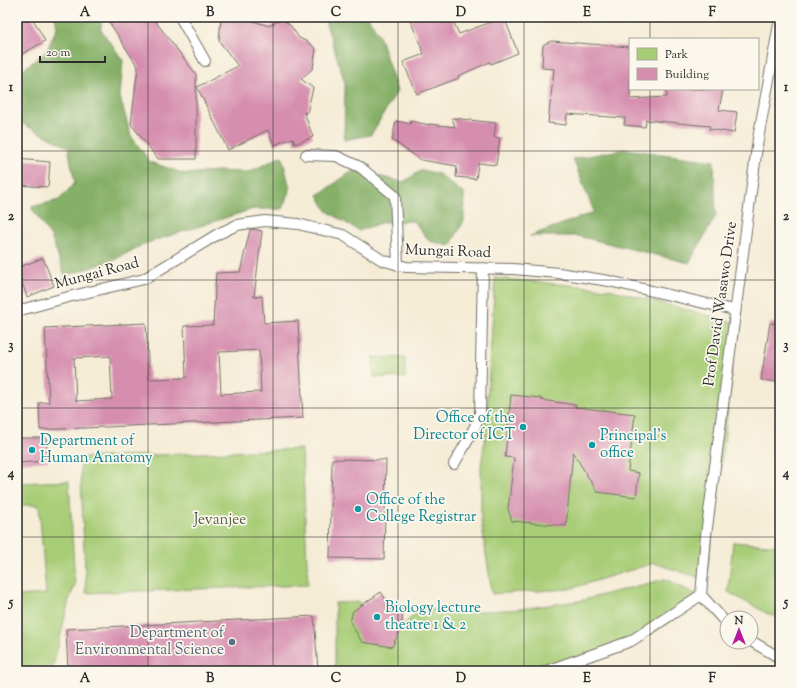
<svg xmlns="http://www.w3.org/2000/svg" width="797" height="688" font-family="'Sorts Mill Goudy',serif">
<rect width="100%" height="100%" fill="#fbf7ec"/>
<filter id="ink" filterUnits="userSpaceOnUse"><feTurbulence type="fractalNoise" baseFrequency=".025" numOctaves="2"/><feDisplacementMap in="SourceGraphic" scale="8" xChannelSelector="R" yChannelSelector="G"/><feConvolveMatrix kernelMatrix="1 2 1 2 8 2 1 2 1" color-interpolation-filters="sRGB"/></filter>
<filter id="wash" filterUnits="userSpaceOnUse"><feTurbulence type="fractalNoise" baseFrequency=".012" numOctaves="4" result="noise"/><feDisplacementMap in="SourceGraphic" scale="16" xChannelSelector="R" yChannelSelector="G"/><feGaussianBlur stdDeviation="0.9" result="paint"/><feColorMatrix in="noise" values="0 0 0 0 0 0 0 0 0 0 0 0 0 0 0 0 0 1.4 0 .05"/><feComposite in="paint" operator="in"/></filter>
<g filter="url(#wash)">
<rect width="100%" height="100%" fill="#f5ecd6"/>
<!-- green -->
<g fill="#a8cd77" stroke="#6a7c51">
<polygon points="495,278 609,289 736,323 725,433 706,580 654,563 569,589 492,594 481,520 481,466 485,437"/>
<polygon points="373,357 405,358 405,378 374,377"/>
<polygon points="302,449 308,585 86,593 80,458"/>
<polygon points="69,481 75,585 69,600 52,671 17,671 17,596 46,594 39,505 17,505 17,483"/>
<polygon points="733,542 780,546 780,618 768,614 728,592"/>
<polygon points="665,579 706,599 633,645 568,671 335,671 335,603 359,602 370,626 402,626 420,609 471,612 519,609 579,601"/>
</g>
<!-- forest -->
<g fill="#86b068" stroke="#586e4a">
<polygon points="55,17 102,17 101,30 123,60 120,97 131,136 150,162 185,174 217,171 249,172 282,156 290,189 282,209 253,209 144,244 114,260 65,276 51,237 31,207 59,200 75,183 68,147 17,121 17,74 46,52 57,28"/>
<polygon points="324,17 368,17 379,35 397,91 371,135 344,140 345,83"/>
<polygon points="625,149 714,161 716,216 689,263 578,236 530,236 594,212 573,159"/>
<polygon points="354,170 403,182 422,170 439,174 464,194 464,221 450,246 429,241 414,221 383,222 359,231 327,211 318,195"/>
</g>
<g id="blocks">
<!-- building -->
<g fill="#d68eaf" fill-rule="evenodd">
<polygon points="17,17 32,17 45,41 17,57"/>
<polygon points="106,17 152,17 196,74 196,159 158,159 131,124 138,67"/>
<polygon points="221,17 240,17 269,26 282,19 291,26 299,38 308,42 316,49 313,68 301,79 313,88 307,113 304,112 313,137 295,144 293,138 274,145 268,130 228,150 197,87 238,66 219,41"/>
<polygon points="409,17 451,17 459,34 504,17 518,53 491,64 490,62 458,76 459,78 417,94 403,62 424,54"/>
<polygon points="551,41 630,47 630,99 667,97 666,89 723,89 719,110 737,112 734,133 709,129 710,126 646,120 645,127 624,125 625,118 567,114 566,125 548,123 554,69 542,68 543,45"/>
<polygon points="452,118 496,123 494,137 500,138 496,165 478,163 476,179 456,177 457,166 421,160 392,140 396,121 411,124 410,121 430,125 429,124 455,127"/>
<polygon points="17,159 50,162 48,187 17,185"/>
<path d="M253 229 262 231 254 297 262 296 264 323 298 321 303 418 40 430 39 403 49 402 45 328 146 323 149 379 186 378 184 326 213 325 216 273 240 272 250 230ZM259 350 261 392 221 394 219 352ZM110 356 112 399 76 401 74 358Z"/>
<polygon points="43,258 54,286 27,297 17,268"/>
<polygon points="770,323 780,324 780,382 761,380"/>
<polygon points="511,395 541,398 541,400 576,405 575,407 635,414 628,471 639,473 636,497 597,492 573,452 566,526 512,521 508,509 514,458 505,457"/>
<polygon points="17,438 46,438 48,461 17,463"/>
<polygon points="332,459 386,460 384,559 330,558"/>
<polygon points="381,592 390,606 403,607 402,626 392,647 362,642 350,622 353,611"/>
<polygon points="314,616 318,671 68,671 66,629"/>
</g>
</g>
</g>
<g filter="url(#ink)">
<use href="#blocks" fill-opacity="0" stroke="#726f67" stroke-width="1"/>
<g fill="none" stroke-linecap="round" stroke-linejoin="round">
<!-- lane casing -->
<g stroke="#726f67" stroke-width="12">
<g id="lane">
<polyline points="180,17 205,61"/>
<polyline points="306,155 336,156 360,167 395,196 398,265"/>
<polyline points="17,311 72,296 144,279 218,234 237,225 265,221 298,224 343,235 382,260 406,267 513,269 559,273 609,281 734,310"/>
<path d="M454 464C463 448 474 432 480 414L483 268"/>
<polyline points="701,595 706,535 758,139 780,19"/>
<polyline points="701,595 727,624"/>
<polyline points="751,641 780,658"/>
<polyline points="546,671 631,641 701,595"/>
</g>
</g>
<!-- lane -->
<use href="#lane" stroke="#fff" stroke-width="10"/>
</g>
</g>
<!-- grid -->
<path fill="none" stroke="#2b2b2b" stroke-width="1" stroke-opacity="0.55" d="M148 17V671M273 17V671M398 17V671M524 17V671M650 17V39M650 89V671M17 151H780M17 280H780M17 408H780M17 537H780"/>
<!-- markers -->
<g fill="#0f9aa8" stroke="#fbf7ec" stroke-width="1.5">
<circle cx="523" cy="427" r="4"/>
<circle cx="592" cy="445" r="4"/>
<circle cx="32" cy="450" r="4"/>
<circle cx="358" cy="509" r="4"/>
<circle cx="377" cy="617" r="4"/>
</g>
<circle fill="#5c6f8a" stroke="#fbf7ec" stroke-width="1.5" cx="232" cy="642" r="4"/>
<g text-anchor="middle" dominant-baseline="central" stroke-width="3.5" stroke-linejoin="round" paint-order="stroke">
<!-- street labels -->
<g font-size="15" fill="#2b2b2b" stroke="#fbf7ec">
<text transform="translate(448 252) rotate(2)">Mungai Road</text>
<text transform="translate(97 274) rotate(-15)">Mungai Road</text>
<text transform="translate(721 304) rotate(-82)">Prof David Wasawo Drive</text>
</g>
<!-- culture labels -->
<g font-size="15" fill="#0d838f" stroke="#fbf7ec" text-anchor="start">
<text x="515" y="418" text-anchor="end">Office of the<tspan x="515" dy="17">Director of ICT</tspan></text>
<text x="600" y="436">Principal's<tspan x="600" dy="17">office</tspan></text>
<text x="40" y="441">Department of<tspan x="40" dy="17">Human Anatomy</tspan></text>
<text x="366" y="500">Office of the<tspan x="366" dy="17">College Registrar</tspan></text>
<text x="385" y="608">Biology lecture<tspan x="385" dy="17">theatre 1 &amp; 2</tspan></text>
</g>
<!-- park labels -->
<g font-size="15" fill="#505c42" stroke="#fbf7ec">
<text x="220" y="520">Jevanjee</text>
</g>
<!-- service labels -->
<g font-size="15" fill="#4e5e75" stroke="#fbf7ec" text-anchor="end">
<text x="224" y="633">Department of<tspan x="224" dy="17">Environmental Science</tspan></text>
</g>
</g>
<!-- margin -->
<rect width="797" height="688" fill="none" stroke="#fbf7ec" stroke-width="44"/>
<!-- legend -->
<rect x="629" y="38" width="130" height="52" fill="#fbf7ec" stroke="#a8a59f"/>
<rect x="637" y="48" width="20" height="12" fill="#a8cd77" stroke="#a8a59f"/>
<text x="665" y="58" font-size="12" fill="#2b2b2b">Park</text>
<rect x="637" y="68" width="20" height="12" fill="#d68eaf" stroke="#a8a59f"/>
<text x="665" y="78" font-size="12" fill="#2b2b2b">Building</text>
<!-- north arrow -->
<g transform="translate(739 630)"><circle r="19" fill="#fbf7ec" stroke="#a8a59f"/>
<path d="M0-3L7 15L0 10L-7 15Z" fill="#b5179e"/>
<text y="-6" font-size="11" font-weight="bold" text-anchor="middle" fill="#2b2b2b">N</text>
</g>
<!-- scale -->
<path d="M40 56v6h65v-6" fill="none" stroke="#2b2b2b" stroke-width="2"/>
<text x="46" y="56" font-size="12" fill="#2b2b2b" stroke="#fbf7ec" stroke-width="3" paint-order="stroke">20 m</text>
<rect x="22" y="22" width="753" height="644" fill="none" stroke="#2b2b2b" stroke-width="1.5"/>
<g font-size="13" text-anchor="middle" font-weight="bold" fill="#2b2b2b">
<text x="85" y="16">A</text>
<text x="210" y="16">B</text>
<text x="336" y="16">C</text>
<text x="461" y="16">D</text>
<text x="587" y="16">E</text>
<text x="712" y="16">F</text>
<text x="11" y="91">1</text>
<text x="786" y="91">1</text>
<text x="11" y="220">2</text>
<text x="786" y="220">2</text>
<text x="11" y="349">3</text>
<text x="786" y="349">3</text>
<text x="11" y="477">4</text>
<text x="786" y="477">4</text>
<text x="11" y="606">5</text>
<text x="786" y="606">5</text>
<text x="85" y="682">A</text>
<text x="210" y="682">B</text>
<text x="336" y="682">C</text>
<text x="461" y="682">D</text>
<text x="587" y="682">E</text>
<text x="712" y="682">F</text>
</g>
</svg>
